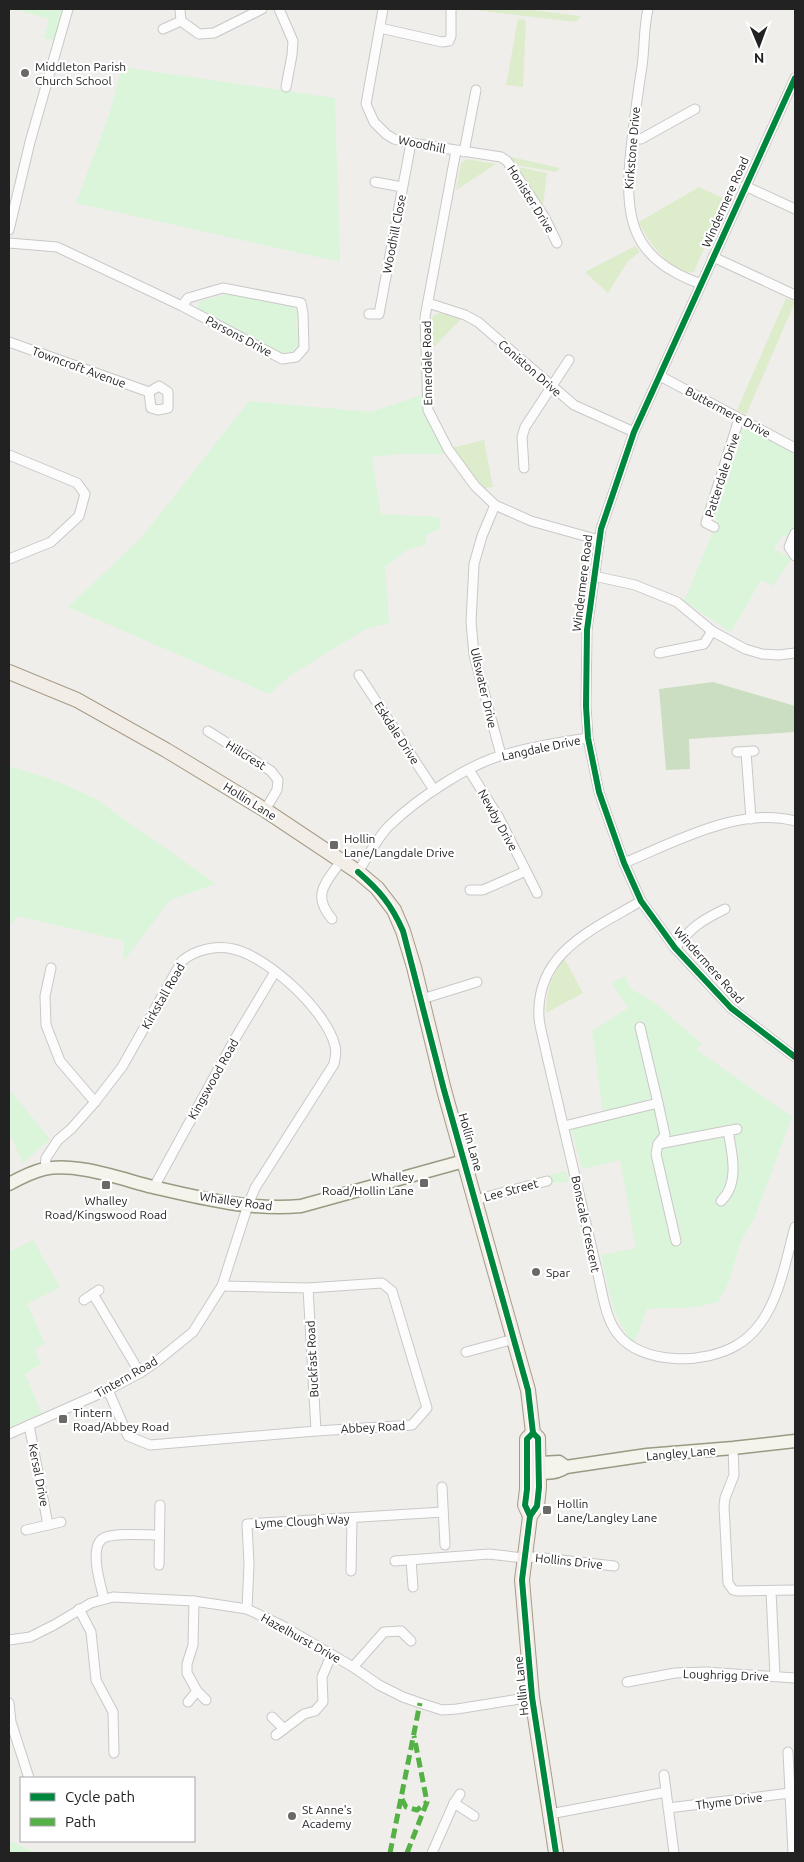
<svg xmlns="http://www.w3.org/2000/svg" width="804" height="1862" font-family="Ubuntu,sans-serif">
<rect width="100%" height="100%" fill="#f0eeeb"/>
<!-- grass -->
<g fill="#ddeccb">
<polygon points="466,9 524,9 581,16 576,22"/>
<polygon points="518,19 526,20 523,87 506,85"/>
<polygon points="511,157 560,168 556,172 516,165"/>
<polygon points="467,159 496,164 456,190 461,163"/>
<polygon points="518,167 547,173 543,206"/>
<path d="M699 187 725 199 694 272C672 276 646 239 639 222Z"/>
<polygon points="635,246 640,252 628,261 608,293 585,272"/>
<polygon points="786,298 795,302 746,415 737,410"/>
<polygon points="440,313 461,319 430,351 432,318 434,315"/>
<polygon points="484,440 493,487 485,488 459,460 451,448"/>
<path d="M564 958 583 993 546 1013C547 987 550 981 564 958Z"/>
</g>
<!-- forest -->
<polygon fill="#cbdec1" points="713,682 795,706 795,732 689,739 690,769 666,770 659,689"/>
<!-- park -->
<g fill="#daf5da">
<polygon points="14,9 64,9 55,40 44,38 49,19"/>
<polygon points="122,67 335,98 340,262 76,203 109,115"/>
<path d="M233 293C254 297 281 298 298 311L300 318 296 321 298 338 302 340 296 352 285 354 270 350 198 313 197 308 200 301Z"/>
<polygon points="421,395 425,413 447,454 399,454 372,457 381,514 439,517 441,528 426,535 426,544 405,551 385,567 389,623 366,629 291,675 269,694 68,607 142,537 249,401 371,412"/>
<polygon points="749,429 795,452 795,526 788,538 782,535 774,549 791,559 773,586 761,580 731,632 684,601 718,520 711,515 742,430"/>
<polygon points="9,766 54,780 94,798 216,884 170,900 123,962 124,941 18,916 9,927"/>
<path d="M625 976 631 989 654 1002 702 1044 697 1050 792 1117 754 1219 741 1241 728 1284 718 1302 696 1307 647 1309 634 1343C612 1319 608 1286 601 1255L636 1248 620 1160 582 1169 569 1121 603 1112 592 1031 628 1008 612 983Z"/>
<polygon points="9,1089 50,1139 23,1163 9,1132"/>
<polygon points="566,1171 569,1182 551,1183 549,1175"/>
<polygon points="33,1240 60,1287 27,1304 45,1344 34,1349 41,1364 25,1374 42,1414 9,1427 9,1252"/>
<polygon points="9,1841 38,1853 9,1853"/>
</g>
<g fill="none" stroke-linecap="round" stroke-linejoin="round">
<!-- street casing -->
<g stroke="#c9c8c7" stroke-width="11">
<g id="street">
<polyline points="180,9 181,21 199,34 214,33 262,9"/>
<polyline points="279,9 293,41 292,55 286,87"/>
<polyline points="383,9 366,104 374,122 386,134 394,139 411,143 501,157 507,161 545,218 557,243"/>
<path d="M648 9C643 30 645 52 641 73 637 98 634 123 631 148 624 217 629 258 701 284"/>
<polyline points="380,28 442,42 449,41 451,36 451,9"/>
<polyline points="163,29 181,21"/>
<polyline points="795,78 634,432 601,529 587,630 586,706 588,738 599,792 624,863 641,901 675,948 731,1008 795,1057"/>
<polyline points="633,139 641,139 695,109"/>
<polyline points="456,151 425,317 428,410 448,449 475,486 495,505 531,521 599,540"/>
<polyline points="464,152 476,90"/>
<polyline points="375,182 402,187"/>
<polyline points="745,186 795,209"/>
<polyline points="9,230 30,142 68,9"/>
<polyline points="9,243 57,247 182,306 282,359 296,357 304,348 303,313 301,303 223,288 188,298 182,306"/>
<polyline points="713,257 795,295"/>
<polyline points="428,303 465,315 478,322 574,405 634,432"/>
<polyline points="369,314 379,314 411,143"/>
<polyline points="9,342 149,392"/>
<polyline points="660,376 795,448"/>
<polygon points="159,386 168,392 168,408 158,410 151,408 149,392"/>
<polyline points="9,455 77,483 85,494 79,516 51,542 9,559"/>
<polyline points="524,468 522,437 525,427 569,360"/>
<polyline points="495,505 482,536 474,564 471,622 474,655 501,755"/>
<polyline points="714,527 706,523 739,419"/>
<polyline points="795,533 789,547 795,556"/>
<polyline points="594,576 635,585 677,602 712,631 745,649 762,654 779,655 795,653"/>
<polyline points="659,653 704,644 712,631"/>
<polyline points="359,675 434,790"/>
<polyline points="208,731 271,771 278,780 277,790 265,810"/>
<polyline points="737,752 754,751"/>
<polyline points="746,752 751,819"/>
<polyline points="469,770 499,818 526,871 483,890 470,890"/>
<path d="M624 863C675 842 739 806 795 821"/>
<polyline points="526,871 537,893"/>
<path d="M358 872C367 858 378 836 390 825 417 799 467 765 503 755 531 747 560 742 588 738"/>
<path d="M641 901C594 929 535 952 539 1018 540 1029 544 1041 546 1052L599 1279C603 1297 606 1318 617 1333 641 1366 706 1364 737 1345 746 1340 754 1332 760 1324 780 1297 786 1259 795 1227"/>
<path d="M332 919C311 894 326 883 341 861"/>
<path d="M675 948C692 927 700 921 725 909"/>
<polyline points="51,968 45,996 46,1025 60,1061 95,1102"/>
<polyline points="422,999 477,982"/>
<polyline points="640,1027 658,1103"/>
<polyline points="564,1126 658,1103 665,1135 658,1144 656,1154 676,1241"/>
<polyline points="658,1144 737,1129"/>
<polyline points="154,1187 236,1037 275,972"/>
<polyline points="475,1200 547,1181"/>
<path d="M721 1201C740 1183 732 1153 728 1131"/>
<polyline points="308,1288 316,1431"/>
<polyline points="93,1294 140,1373"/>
<polyline points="84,1300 99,1290"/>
<polyline points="466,1352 514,1339"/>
<polyline points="108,1390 128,1436 150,1445 316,1431 412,1425 427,1408 392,1291 382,1283 308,1288 222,1286"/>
<path d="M9 1434 108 1390 140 1373 156 1362 193 1332 222 1286 248 1205 255 1188 334 1064C335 1058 337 1052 335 1046 327 1011 267 956 233 949 215 945 195 950 182 961L122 1067 95 1102 71 1129 58 1140 46 1158 45 1169"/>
<polyline points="733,1448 734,1475 725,1498 724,1506 728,1583 733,1590 737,1591 795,1590"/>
<polyline points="442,1487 445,1545"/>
<polyline points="48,1525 61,1522"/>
<polyline points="26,1530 48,1525 29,1425"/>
<polyline points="411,1560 413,1587"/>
<polyline points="395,1561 489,1554 524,1558 535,1557 614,1566"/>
<polyline points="159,1565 160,1505"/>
<polyline points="351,1571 352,1519"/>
<polyline points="771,1591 775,1676"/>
<path d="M104 1599C101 1586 89 1550 102 1539 111 1532 146 1535 159 1535"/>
<polyline points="194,1601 193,1645 187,1664 187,1673 197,1691 206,1700"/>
<polyline points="79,1609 91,1632 96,1680 113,1712 114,1753"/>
<polyline points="247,1609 249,1564 247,1524 443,1512"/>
<polyline points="9,1640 30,1637 54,1625 91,1603 113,1597 194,1601 247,1609 281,1625 353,1667 379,1685 403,1697 420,1703 442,1710 457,1709 532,1697"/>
<polyline points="353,1667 384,1632 401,1631 411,1641"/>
<polyline points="627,1682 675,1673 706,1672 795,1678"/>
<polyline points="188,1702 197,1691"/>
<polyline points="9,1703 11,1722 29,1778"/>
<polyline points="272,1717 284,1729"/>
<polyline points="276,1735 304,1714 315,1711 323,1702 322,1677 331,1656"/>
<polyline points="788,1752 793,1853"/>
<polyline points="664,1775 674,1853"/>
<polyline points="454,1803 474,1816"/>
<polyline points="668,1808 790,1793"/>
<polyline points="550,1814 666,1792"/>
<polyline points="432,1853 454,1803 460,1794"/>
</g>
</g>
<!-- secondary casing -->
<g stroke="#999a82" stroke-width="15">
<g id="secondary">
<path d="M9 1184C20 1178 31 1172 44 1169 76 1162 121 1179 153 1187 200 1198 252 1211 301 1206L464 1161"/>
<path d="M559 1462 566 1467C554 1475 540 1474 528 1468L540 1463Z"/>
<polyline points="566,1467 647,1455 733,1448 795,1441"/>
</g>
</g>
<!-- primary casing -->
<g stroke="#a79c86" stroke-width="16">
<g id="primary">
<polyline points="9,672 77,700 166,750 265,810 358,872 377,888 394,910 403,931 414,967 444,1090 528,1390 533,1433 538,1438 539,1487 537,1506 530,1516 522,1580 532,1697 556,1853"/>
<polyline points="530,1516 525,1505 527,1489 527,1439 533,1433"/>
</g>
</g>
<!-- street -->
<use href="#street" stroke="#fdfcfc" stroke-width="9"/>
<!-- secondary -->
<use href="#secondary" stroke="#f4f4ed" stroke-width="12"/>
<!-- primary -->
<use href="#primary" stroke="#f3ede7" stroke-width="14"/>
<!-- quiet -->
<g stroke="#55b145" stroke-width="5" stroke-dasharray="10 5" stroke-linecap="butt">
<polyline points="402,1799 406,1807 417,1810 427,1802"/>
<polyline points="390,1853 420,1703"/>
<polyline points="407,1853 427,1802 414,1736"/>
</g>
<!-- cycleway casing -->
<g stroke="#fff" stroke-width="9">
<g id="cycleway">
<polyline points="795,78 634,432 601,529 587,630 586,706 588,738 599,792 624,863 641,901 675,948 731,1008 795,1057"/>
<path d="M358 872C380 891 391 904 403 931L444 1090 528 1390 533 1433 538 1438 539 1487 537 1506 530 1516 522 1580 532 1697 556 1853"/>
<polyline points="530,1516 525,1505 527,1489 527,1439 533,1433"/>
</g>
</g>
<!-- cycleway -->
<use href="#cycleway" stroke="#00873e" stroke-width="6"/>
</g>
<!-- markers -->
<g fill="#6a6968" stroke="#fff" stroke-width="2">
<circle cx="25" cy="73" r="5"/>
<rect x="329" y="840" width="10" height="10" rx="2.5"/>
<rect x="419" y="1178" width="10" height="10" rx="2.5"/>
<rect x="101" y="1180" width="10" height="10" rx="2.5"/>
<circle cx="536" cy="1272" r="5"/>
<rect x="58" y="1414" width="10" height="10" rx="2.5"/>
<rect x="542" y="1505" width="10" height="10" rx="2.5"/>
<circle cx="292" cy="1816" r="5"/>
</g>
<g text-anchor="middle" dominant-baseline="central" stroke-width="4.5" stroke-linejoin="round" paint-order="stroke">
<!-- poi labels -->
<g font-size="12" fill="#222" stroke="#fff" text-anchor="start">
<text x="35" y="66">Middleton Parish<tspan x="35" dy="14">Church School</tspan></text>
<text x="344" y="838">Hollin<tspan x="344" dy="14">Lane/Langdale Drive</tspan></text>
<text x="414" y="1176" text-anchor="end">Whalley<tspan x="414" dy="14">Road/Hollin Lane</tspan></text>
<text x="106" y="1200" text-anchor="middle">Whalley<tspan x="106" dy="14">Road/Kingswood Road</tspan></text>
<text x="546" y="1272">Spar</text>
<text x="73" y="1412">Tintern<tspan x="73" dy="14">Road/Abbey Road</tspan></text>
<text x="557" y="1503">Hollin<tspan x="557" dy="14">Lane/Langley Lane</tspan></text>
<text x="302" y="1809">St Anne's<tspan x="302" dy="14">Academy</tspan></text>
</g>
<!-- street labels -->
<g font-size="12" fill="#222" stroke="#fff">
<text transform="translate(422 144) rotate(12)">Woodhill</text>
<text transform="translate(632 148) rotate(-85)">Kirkstone Drive</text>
<text transform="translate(531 199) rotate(58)">Honister Drive</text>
<text transform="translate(725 202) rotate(-66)">Windermere Road</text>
<text transform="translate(394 234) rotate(-79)">Woodhill Close</text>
<text transform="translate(239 336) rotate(28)">Parsons Drive</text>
<text transform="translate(427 363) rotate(-91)">Ennerdale Road</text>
<text transform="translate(79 367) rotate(20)">Towncroft Avenue</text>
<text transform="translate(530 368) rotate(41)">Coniston Drive</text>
<text transform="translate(728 412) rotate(28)">Buttermere Drive</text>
<text transform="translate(722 475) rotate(-72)">Patterdale Drive</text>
<text transform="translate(582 583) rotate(-83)">Windermere Road</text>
<text transform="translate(484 688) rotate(77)">Ullswater Drive</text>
<text transform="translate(397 733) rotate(57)">Eskdale Drive</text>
<text transform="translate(541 748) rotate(-12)">Langdale Drive</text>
<text transform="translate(246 755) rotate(32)">Hillcrest</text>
<text transform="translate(250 801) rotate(32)">Hollin Lane</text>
<text transform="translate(498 820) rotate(61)">Newby Drive</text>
<text transform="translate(709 965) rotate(48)">Windermere Road</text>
<text transform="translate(163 996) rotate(-60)">Kirkstall Road</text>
<text transform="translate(213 1079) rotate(-61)">Kingswood Road</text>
<text transform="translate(471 1142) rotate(74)">Hollin Lane</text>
<text transform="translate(511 1190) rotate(-15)">Lee Street</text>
<text transform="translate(236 1201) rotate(8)">Whalley Road</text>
<text transform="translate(586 1224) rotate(78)">Bonscale Crescent</text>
<text transform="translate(312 1359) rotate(-93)">Buckfast Road</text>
<text transform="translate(126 1377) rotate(-30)">Tintern Road</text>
<text transform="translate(373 1427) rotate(-3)">Abbey Road</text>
<text transform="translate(681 1453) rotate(-5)">Langley Lane</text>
<text transform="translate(39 1475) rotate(79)">Kersal Drive</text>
<text transform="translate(302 1521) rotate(-3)">Lyme Clough Way</text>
<text transform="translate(569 1561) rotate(6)">Hollins Drive</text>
<text transform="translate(301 1638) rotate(29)">Hazelhurst Drive</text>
<text transform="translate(726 1675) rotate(2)">Loughrigg Drive</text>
<text transform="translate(521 1686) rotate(-96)">Hollin Lane</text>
<text transform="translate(729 1801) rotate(-7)">Thyme Drive</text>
</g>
</g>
<!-- border -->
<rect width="804" height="1862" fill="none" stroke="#222222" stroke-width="20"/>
<!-- legend -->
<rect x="20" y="1777" width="175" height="65" fill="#ffffff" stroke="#a7a7a7"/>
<rect x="30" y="1793" width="25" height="8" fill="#00873e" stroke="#a7a7a7"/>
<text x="65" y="1802" font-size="15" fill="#222222">Cycle path</text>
<rect x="30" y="1818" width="25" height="8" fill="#55b145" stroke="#a7a7a7"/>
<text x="65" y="1827" font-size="15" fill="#222222">Path</text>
<!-- north arrow -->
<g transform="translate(759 45) rotate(179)" stroke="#ffffff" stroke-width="4" paint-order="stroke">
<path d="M0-4L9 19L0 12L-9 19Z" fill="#222222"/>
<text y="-8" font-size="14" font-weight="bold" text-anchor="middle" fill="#222222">N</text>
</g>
</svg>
